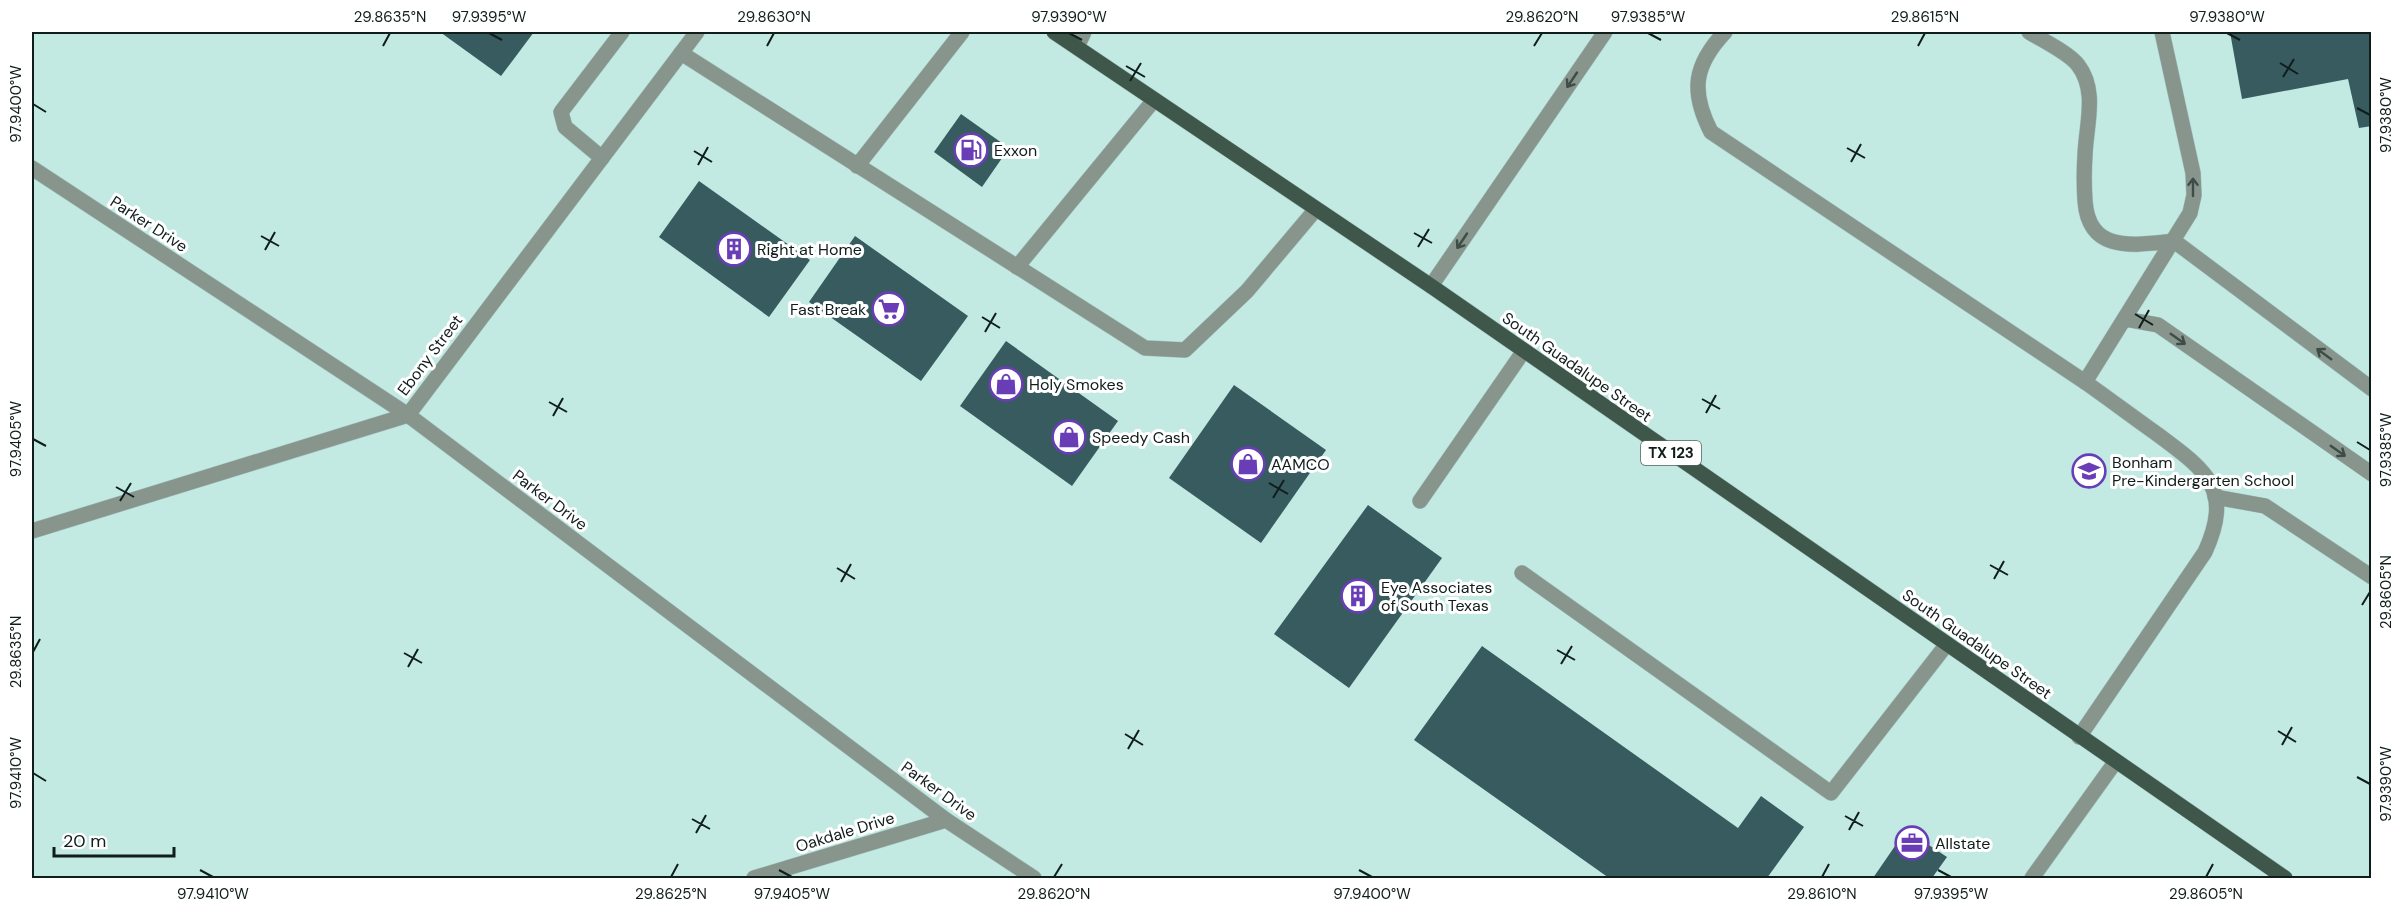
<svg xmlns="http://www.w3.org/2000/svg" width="2403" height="910" font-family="'DM Sans',sans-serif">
<rect width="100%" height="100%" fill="#c2e9e2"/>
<!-- building -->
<g fill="#385b60">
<polygon points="440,32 534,32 501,76"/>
<polygon points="2230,32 2372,32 2372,126 2359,128 2348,79 2242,99"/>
<polygon points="961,114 1009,148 982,187 934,152"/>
<polygon points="699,181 810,260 769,317 659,237"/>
<polygon points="855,236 968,316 921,381 809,302"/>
<polygon points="1006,341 1118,421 1072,486 960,406"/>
<polygon points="1234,385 1326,450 1261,543 1169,478"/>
<polygon points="1368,505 1442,558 1349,688 1274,634"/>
<polygon points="1482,646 1738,828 1761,796 1804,827 1767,878 1609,878 1414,740"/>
<polygon points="1906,830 1947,857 1932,878 1873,878"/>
</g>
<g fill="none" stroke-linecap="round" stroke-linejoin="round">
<!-- service casing -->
<g stroke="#a2c4be" stroke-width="16">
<g id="service">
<path d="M1725 32C1694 65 1690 91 1711 132L2085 382"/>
<path d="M2029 32C2042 40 2069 53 2078 65 2098 91 2086 125 2085 155 2084 170 2084 186 2085 201 2089 254 2134 245 2174 241L2372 389"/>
<polyline points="1077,47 1084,32"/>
<polyline points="681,53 1145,348 1185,350 1247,291 1316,209"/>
<polyline points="602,158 565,127 561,112 622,32"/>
<polyline points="857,166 962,32"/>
<polyline points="1017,267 1154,100"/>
<polyline points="1431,286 1605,32"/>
<polyline points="2125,319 2158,325 2372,474"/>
<polyline points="2215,497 2265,506 2372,577"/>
<polyline points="1420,501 1523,352"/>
<polyline points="1522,573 1831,793 1947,644"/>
<path d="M2079 737 2205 552C2234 488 2205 470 2157 434 2133 417 2109 399 2085 382L2190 213 2194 195 2193 173 2162 32"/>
<polyline points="2032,878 2116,761"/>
</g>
</g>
<!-- minor casing -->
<g stroke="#a2c4be" stroke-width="16">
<g id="minor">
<polyline points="32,168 408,415 946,820 1034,878"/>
<polyline points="32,531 408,415 697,32"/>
<polyline points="754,878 946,820"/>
</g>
</g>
<!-- primary casing -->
<g stroke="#a2c4be" stroke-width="16">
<polyline id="primary" points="1054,32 1431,286 2285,878"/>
</g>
<!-- service -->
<use href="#service" stroke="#87958d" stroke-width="15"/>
<!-- minor -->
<use href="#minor" stroke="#87958d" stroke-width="15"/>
<!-- primary -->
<use href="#primary" stroke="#3f574b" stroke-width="15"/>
</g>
<!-- one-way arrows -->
<defs><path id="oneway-shaft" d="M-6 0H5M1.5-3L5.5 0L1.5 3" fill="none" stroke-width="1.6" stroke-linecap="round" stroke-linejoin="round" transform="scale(1.5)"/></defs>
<g stroke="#3f4d49">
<use href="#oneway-shaft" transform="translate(1572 80) rotate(124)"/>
<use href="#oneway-shaft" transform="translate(2193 187) rotate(-90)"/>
<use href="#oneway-shaft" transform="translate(1462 241) rotate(124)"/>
<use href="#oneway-shaft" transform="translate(2178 339) rotate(35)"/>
<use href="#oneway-shaft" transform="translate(2324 354) rotate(-144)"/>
<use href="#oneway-shaft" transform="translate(2338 451) rotate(35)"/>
</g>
<!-- ticks -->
<path fill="none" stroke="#0f1d1b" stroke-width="2" d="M489 33 502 40M1069 33 1082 40M1648 33 1661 40M2227 33 2240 40M383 46 390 33M767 46 774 33M1534 46 1542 33M1918 46 1925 33M2280 63 2298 74M1126 66 1145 77M2283 77 2294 59M1130 81 1141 63M33 104 46 112M2357 108 2370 115M1847 148 1865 158M694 151 712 162M1851 162 1861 144M698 165 708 147M1414 233 1432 243M261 236 279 246M1418 247 1429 229M265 250 275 232M2135 314 2153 325M982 317 1000 328M2139 328 2149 310M985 332 996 313M1702 399 1720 409M549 402 567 412M1706 413 1716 395M553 416 563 398M33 439 46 446M2357 442 2370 450M1269 483 1288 494M116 487 134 497M1273 498 1284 480M120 501 131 483M1990 565 2008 575M837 568 855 579M1994 579 2004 561M841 582 851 564M2362 605 2370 592M1557 650 1575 660M33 652 40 639M404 653 422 663M1561 664 1572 646M408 667 418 649M2278 731 2296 742M1125 734 1143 745M2282 745 2292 727M1128 749 1139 730M33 773 46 781M2357 777 2370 784M1845 816 1863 826M692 819 710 829M1849 830 1859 812M696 833 706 815M200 870 213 877M779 870 792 877M1359 870 1372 877M1938 870 1951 877M671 877 678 864M1054 877 1062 864M1822 877 1829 864M2206 877 2213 864"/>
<!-- icons -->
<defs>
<g id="fuel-ring" transform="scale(1.725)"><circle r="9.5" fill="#fff" stroke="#693db5" stroke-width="1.5"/><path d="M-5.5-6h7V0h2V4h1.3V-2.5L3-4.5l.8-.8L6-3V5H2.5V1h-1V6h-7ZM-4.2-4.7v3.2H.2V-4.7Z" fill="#693db5"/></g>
<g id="building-ring" transform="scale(1.725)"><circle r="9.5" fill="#fff" stroke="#693db5" stroke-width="1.5"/><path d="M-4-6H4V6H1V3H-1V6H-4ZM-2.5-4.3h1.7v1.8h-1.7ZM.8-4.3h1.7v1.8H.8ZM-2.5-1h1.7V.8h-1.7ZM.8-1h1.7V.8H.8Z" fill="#693db5"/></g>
<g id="supermarket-ring" transform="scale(1.725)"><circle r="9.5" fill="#fff" stroke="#693db5" stroke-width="1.5"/><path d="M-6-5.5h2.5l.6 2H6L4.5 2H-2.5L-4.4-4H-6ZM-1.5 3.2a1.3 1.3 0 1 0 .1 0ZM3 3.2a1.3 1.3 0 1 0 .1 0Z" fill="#693db5"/></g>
<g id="shop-ring" transform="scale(1.725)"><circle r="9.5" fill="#fff" stroke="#693db5" stroke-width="1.5"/><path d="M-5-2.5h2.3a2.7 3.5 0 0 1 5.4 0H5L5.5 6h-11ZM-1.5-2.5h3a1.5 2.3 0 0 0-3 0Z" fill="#693db5"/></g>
<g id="school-ring" transform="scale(1.725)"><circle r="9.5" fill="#fff" stroke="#693db5" stroke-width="1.5"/><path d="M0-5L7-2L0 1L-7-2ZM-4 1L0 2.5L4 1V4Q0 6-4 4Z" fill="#693db5"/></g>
<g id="office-ring" transform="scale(1.725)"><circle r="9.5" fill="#fff" stroke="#693db5" stroke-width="1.5"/><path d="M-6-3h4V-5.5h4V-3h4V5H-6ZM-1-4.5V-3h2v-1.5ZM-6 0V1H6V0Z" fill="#693db5"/></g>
</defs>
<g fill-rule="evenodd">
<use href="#fuel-ring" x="971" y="150"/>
<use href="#building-ring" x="734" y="249"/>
<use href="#supermarket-ring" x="889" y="309"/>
<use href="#shop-ring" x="1006" y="384"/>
<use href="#shop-ring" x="1069" y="437"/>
<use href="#shop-ring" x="1248" y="464"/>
<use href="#school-ring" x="2089" y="471"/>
<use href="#building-ring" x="1358" y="596"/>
<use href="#office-ring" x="1912" y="843"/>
</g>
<g text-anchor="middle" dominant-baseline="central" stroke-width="6" stroke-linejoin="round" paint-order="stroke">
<!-- shield labels -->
<rect fill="#fff" stroke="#57615f" stroke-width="1.5" x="1641" y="441" width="60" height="24" rx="4.5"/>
<g font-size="15" font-weight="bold" fill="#0f1d1b">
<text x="1671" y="453">TX 123</text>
</g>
<!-- poi labels -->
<g font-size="16" fill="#0f1d1b" stroke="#fff" text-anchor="start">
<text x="994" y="150">Exxon</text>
<text x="757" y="249">Right at Home</text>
<text x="866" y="309" text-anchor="end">Fast Break</text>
<text x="1029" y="384">Holy Smokes</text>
<text x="1092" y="437">Speedy Cash</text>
<text x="2112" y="462">Bonham<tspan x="2112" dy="18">Pre-Kindergarten School</tspan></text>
<text x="1271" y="464">AAMCO</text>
<text x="1381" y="587">Eye Associates<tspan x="1381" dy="18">of South Texas</tspan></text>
<text x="1935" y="843">Allstate</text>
</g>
<!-- street labels -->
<g font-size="16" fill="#0f1d1b" stroke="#fff">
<text transform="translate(149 224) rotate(33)">Parker Drive</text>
<text transform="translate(430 355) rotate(-53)">Ebony Street</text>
<text transform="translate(1577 367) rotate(35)">South Guadalupe Street</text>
<text transform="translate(550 500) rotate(37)">Parker Drive</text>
<text transform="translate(1977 644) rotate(35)">South Guadalupe Street</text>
<text transform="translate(939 791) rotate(36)">Parker Drive</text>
<text transform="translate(845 832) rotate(-17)">Oakdale Drive</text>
</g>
</g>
<!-- border -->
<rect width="2403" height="910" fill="none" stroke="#ffffff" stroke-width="66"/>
<!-- scale -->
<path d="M54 847v9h120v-9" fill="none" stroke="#0f1d1b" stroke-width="3"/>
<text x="63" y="847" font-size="18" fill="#0f1d1b" stroke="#ffffff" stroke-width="4.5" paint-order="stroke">20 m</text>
<rect x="33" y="33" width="2337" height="844" fill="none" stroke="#0f1d1b" stroke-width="2"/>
<g font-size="15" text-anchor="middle" fill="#0f1d1b">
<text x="390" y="22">29.8635°N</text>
<text x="489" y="22">97.9395°W</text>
<text x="774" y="22">29.8630°N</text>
<text x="1069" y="22">97.9390°W</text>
<text x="1542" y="22">29.8620°N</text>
<text x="1648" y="22">97.9385°W</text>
<text x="1925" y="22">29.8615°N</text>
<text x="2227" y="22">97.9380°W</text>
<text transform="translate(16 104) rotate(-90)" y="5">97.9400°W</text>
<text transform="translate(2386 115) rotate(-90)" y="5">97.9380°W</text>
<text transform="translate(16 439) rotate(-90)" y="5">97.9405°W</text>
<text transform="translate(2386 450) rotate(-90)" y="5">97.9385°W</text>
<text transform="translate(2386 592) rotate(-90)" y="5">29.8605°N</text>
<text transform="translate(16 652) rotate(-90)" y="5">29.8635°N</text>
<text transform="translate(16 773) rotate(-90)" y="5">97.9410°W</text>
<text transform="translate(2386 784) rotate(-90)" y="5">97.9390°W</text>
<text x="213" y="899">97.9410°W</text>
<text x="671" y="899">29.8625°N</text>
<text x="792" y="899">97.9405°W</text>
<text x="1054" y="899">29.8620°N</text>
<text x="1372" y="899">97.9400°W</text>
<text x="1822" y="899">29.8610°N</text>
<text x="1951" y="899">97.9395°W</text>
<text x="2206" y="899">29.8605°N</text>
</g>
</svg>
